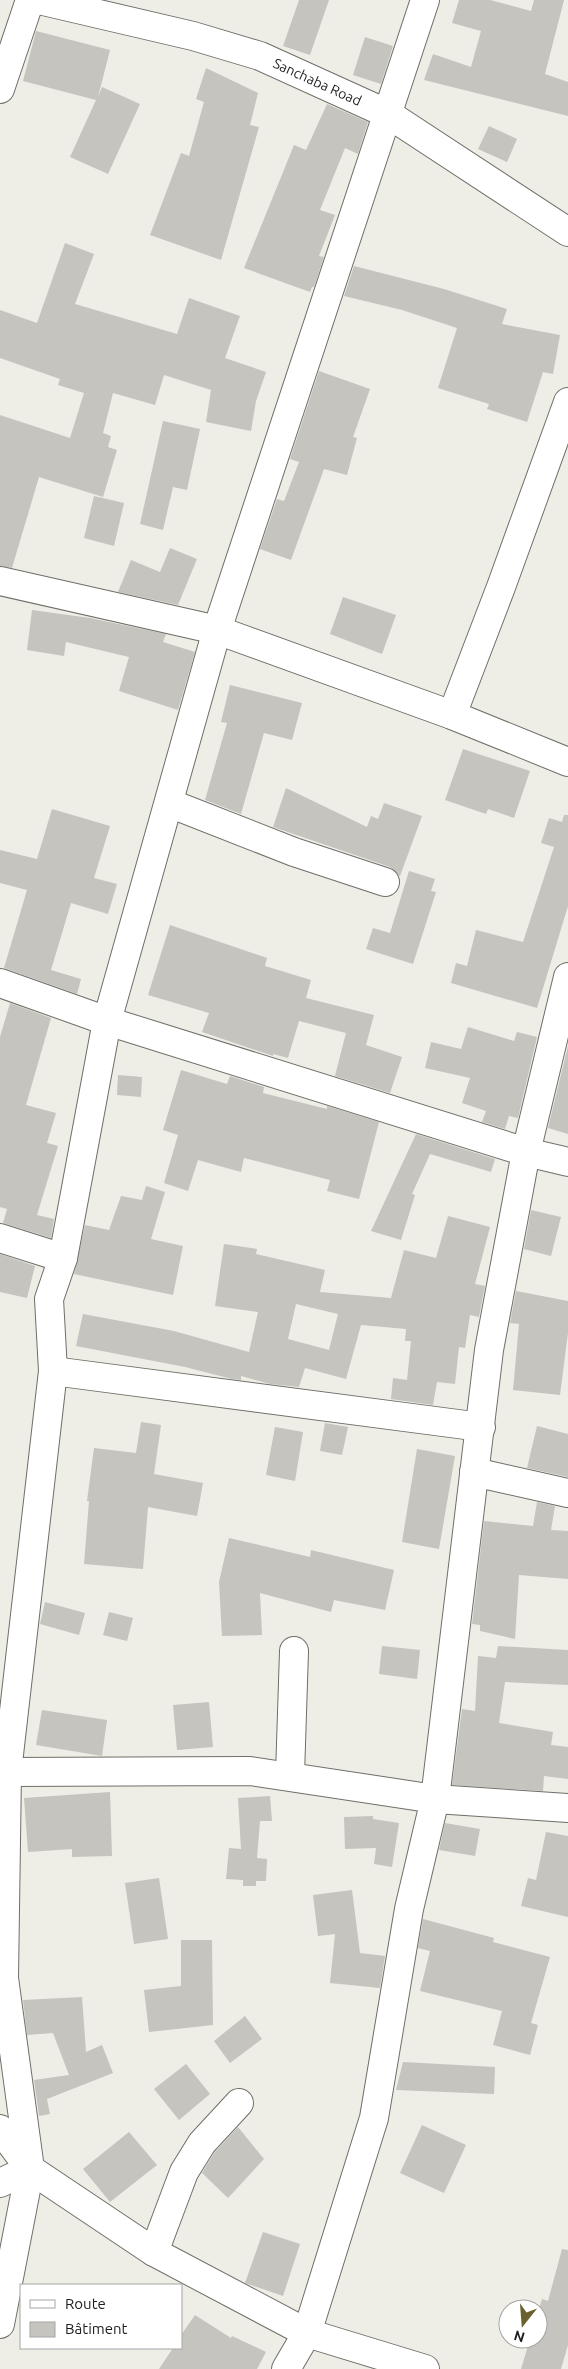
<svg xmlns="http://www.w3.org/2000/svg" width="568" height="2369" font-family="Ubuntu,sans-serif">
<rect width="100%" height="100%" fill="#eeede6"/>
<!-- building -->
<g fill="#c5c4be" fill-rule="evenodd">
<polygon points="299,0 329,0 310,55 283,46"/>
<polygon points="459,0 490,0 531,11 534,0 564,0 545,74 568,82 568,116 424,80 433,54 471,67 481,31 452,23"/>
<polygon points="36,31 110,50 98,97 102,87 140,104 108,174 70,157 96,100 23,81"/>
<polygon points="365,37 393,46 381,84 353,75"/>
<polygon points="206,68 258,93 250,125 259,127 221,260 150,235 181,153 189,156 204,102 196,99"/>
<polygon points="327,104 368,122 358,154 345,148 320,210 335,215 319,256 324,257 314,287 312,287 310,292 244,268 294,145 306,150"/>
<polygon points="489,126 517,139 507,162 478,149"/>
<polygon points="65,243 94,254 75,304 177,334 189,298 240,316 225,358 266,372 256,401 251,431 206,422 211,390 164,375 155,405 113,393 103,433 111,436 108,447 117,450 103,497 39,477 12,568 0,566 0,415 70,438 84,393 58,385 60,379 0,358 0,310 37,323"/>
<polygon points="354,266 444,289 507,309 502,324 560,335 553,374 543,372 527,422 487,409 489,404 438,388 457,328 402,310 344,296"/>
<polygon points="319,371 370,389 353,437 357,438 347,475 324,469 291,560 260,549 277,499 284,501 299,462 290,459"/>
<polygon points="163,421 200,429 187,490 173,487 163,530 140,524"/>
<polygon points="94,496 124,503 114,546 84,538"/>
<polygon points="170,548 197,559 178,605 118,592 131,560 160,572"/>
<polygon points="343,597 396,615 382,654 330,634"/>
<polygon points="32,610 90,618 166,634 163,642 195,652 178,710 119,691 129,657 66,642 64,656 27,650"/>
<polygon points="230,685 302,703 292,740 264,733 241,814 205,800 227,723 221,722"/>
<polygon points="463,749 530,771 514,818 488,809 486,814 445,800"/>
<polygon points="286,788 367,827 371,816 378,819 384,803 422,816 400,876 390,867 273,827"/>
<polygon points="52,809 110,826 94,878 117,884 108,914 71,903 51,970 81,979 77,994 4,968 27,890 0,883 0,850 37,859"/>
<polygon points="564,815 568,815 568,906 537,1008 451,983 456,963 467,966 476,930 523,942 554,847 541,843 549,818 562,822"/>
<polygon points="409,871 435,879 431,891 436,892 413,964 366,949 373,928 390,933"/>
<polygon points="170,925 267,958 265,966 311,980 306,998 374,1015 366,1045 402,1057 390,1093 335,1076 346,1033 299,1021 288,1058 273,1054 273,1056 202,1032 209,1013 148,995"/>
<polygon points="10,1003 51,1018 26,1105 56,1113 47,1143 58,1146 37,1215 54,1219 51,1238 3,1223 7,1209 0,1207 0,1037"/>
<polygon points="468,1027 514,1041 517,1032 537,1037 518,1118 509,1116 505,1129 482,1122 486,1111 462,1103 470,1078 425,1068 431,1042 461,1049"/>
<polygon points="568,1046 568,1134 548,1128"/>
<polygon points="181,1070 227,1084 230,1076 264,1087 263,1093 327,1109 327,1106 379,1122 359,1199 327,1191 330,1180 244,1158 241,1172 198,1160 188,1191 164,1183 178,1135 163,1130"/>
<polygon points="118,1075 142,1077 141,1097 117,1095"/>
<polygon points="416,1134 495,1159 491,1172 430,1154 412,1194 415,1195 401,1240 371,1231"/>
<polygon points="146,1186 165,1192 151,1239 183,1246 173,1295 74,1274 85,1225 109,1230 121,1196 142,1200"/>
<polygon points="531,1210 561,1217 551,1256 524,1249"/>
<path d="M448 1216 490 1227 475 1284 485 1286 479 1317 470 1315 465 1348 459 1347 455 1384 437 1382 433 1405 391 1399 393 1378 407 1380 411 1341H405L406 1329 361 1325 346 1379 305 1368 299 1387 270 1384 241 1376V1380L232 1379 185 1367 76 1346 83 1314 174 1331 249 1352 258 1312 215 1306 224 1244 257 1249 256 1254 325 1270 320 1292 391 1298 404 1250 436 1258ZM296 1304 338 1314 329 1350 288 1339Z"/>
<polygon points="0,1254 35,1266 27,1298 0,1292"/>
<polygon points="516,1291 568,1301 568,1333 560,1395 513,1390 519,1324 510,1323"/>
<polygon points="141,1422 161,1425 154,1474 203,1483 197,1516 148,1507 143,1569 84,1564 89,1501 87,1501 94,1448 136,1453"/>
<polygon points="325,1423 348,1427 342,1455 320,1451"/>
<polygon points="537,1426 568,1434 568,1477 527,1468"/>
<polygon points="275,1427 303,1432 295,1481 266,1475"/>
<polygon points="417,1449 455,1456 439,1549 402,1542"/>
<polygon points="537,1502 555,1506 551,1530 568,1531 568,1579 519,1575 515,1639 480,1631 480,1625 472,1624 484,1521 533,1526"/>
<polygon points="229,1538 310,1557 311,1550 394,1570 385,1610 334,1600 331,1612 260,1593 262,1635 222,1636 219,1582"/>
<polygon points="45,1602 85,1613 79,1635 40,1624"/>
<polygon points="109,1612 133,1618 127,1641 103,1635"/>
<polygon points="382,1646 420,1650 417,1679 379,1674"/>
<polygon points="498,1646 568,1650 568,1685 505,1682 499,1723 553,1732 551,1745 568,1747 568,1779 544,1776 543,1791 452,1785 462,1709 475,1711 478,1656 496,1658"/>
<polygon points="209,1702 213,1747 177,1750 173,1705"/>
<polygon points="42,1710 107,1720 102,1756 36,1745"/>
<polygon points="110,1792 112,1856 72,1857 72,1849 28,1852 24,1798"/>
<polygon points="270,1796 272,1821 260,1821 257,1858 267,1859 266,1881 256,1881 256,1886 243,1886 243,1880 226,1879 229,1848 241,1849 238,1798"/>
<polygon points="373,1816 373,1819 399,1823 392,1867 374,1864 376,1848 345,1849 344,1817"/>
<polygon points="445,1823 480,1829 475,1856 439,1850"/>
<polygon points="546,1832 568,1836 568,1917 521,1906 528,1878 536,1880"/>
<polygon points="159,1878 168,1939 134,1944 125,1883"/>
<polygon points="352,1890 360,1953 385,1956 380,1988 330,1983 335,1934 318,1936 313,1895"/>
<polygon points="423,1919 494,1938 493,1942 550,1957 531,2023 538,2025 530,2055 493,2045 502,2011 420,1991 430,1951 418,1948"/>
<polygon points="181,1940 212,1940 213,2025 149,2032 144,1990 181,1986"/>
<polygon points="82,1997 86,2052 102,2045 113,2073 47,2099 50,2114 39,2116 34,2080 69,2075 53,2033 27,2035 23,2000"/>
<polygon points="245,2016 262,2039 230,2063 214,2041"/>
<polygon points="403,2062 495,2067 494,2094 396,2090"/>
<polygon points="186,2064 210,2094 179,2120 154,2089"/>
<polygon points="422,2125 466,2145 444,2193 400,2173"/>
<polygon points="238,2127 264,2159 228,2198 202,2173 214,2153"/>
<polygon points="129,2132 157,2165 110,2202 83,2169"/>
<polygon points="263,2232 300,2244 283,2296 245,2283"/>
<polygon points="562,2249 568,2250 568,2345 561,2369 521,2369 530,2339 538,2339 538,2312 542,2299 548,2301"/>
<polygon points="195,2315 231,2338 232,2336 266,2352 257,2369 159,2369 173,2348 181,2348 181,2335"/>
</g>
<g fill="none" stroke-linecap="round" stroke-linejoin="round">
<!-- minor casing -->
<g stroke="#6f6e68" stroke-width="30">
<g id="minor">
<path id="s1" d="M39 0 193 36 260 56 388 114 568 232"/>
<polyline points="0,89 30,0"/>
<polyline points="0,581 217,630 452,715 568,762"/>
<polyline points="452,715 501,587 568,402"/>
<polyline points="169,803 294,852 385,882"/>
<polyline points="0,983 107,1021 526,1152 568,1162"/>
<polyline points="0,1238 63,1258"/>
<polyline points="53,1371 481,1427"/>
<polyline points="474,1472 568,1493"/>
<polyline points="7,1772 250,1771 435,1799 568,1808"/>
<polyline points="290,1775 294,1651"/>
<polyline points="0,2129 30,2169 154,2252 307,2333 425,2369"/>
<polyline points="0,2183 30,2169"/>
<polyline points="154,2252 184,2172 202,2143 239,2103"/>
<polyline points="0,2324 30,2169 4,1978 7,1772 53,1371 49,1299 63,1258 107,1021 217,630 425,0"/>
<polyline points="286,2369 307,2333 374,2118 409,1909 435,1799 489,1350 526,1152 568,977"/>
</g>
</g>
<!-- minor -->
<use href="#minor" stroke="#fff" stroke-width="28"/>
</g>
<g text-anchor="middle" dominant-baseline="central" stroke-width="4.5" stroke-linejoin="round" paint-order="stroke">
<!-- street labels -->
<g font-size="14" fill="#1e1d1b" stroke="#fff">
<text stroke="none"><textPath href="#s1" startOffset="291">Sanchaba Road</textPath></text>
</g>
</g>
<!-- legend -->
<rect x="20" y="2284" width="162" height="65" fill="#ffffff" stroke="#a5a5a4"/>
<rect x="30" y="2300" width="25" height="8" fill="#ffffff" stroke="#a5a5a4"/>
<text x="65" y="2309" font-size="15" fill="#1e1d1b">Route</text>
<rect x="30" y="2322" width="25" height="15" fill="#c5c4be" stroke="#a5a5a4"/>
<text x="65" y="2334" font-size="15" fill="#1e1d1b">Bâtiment</text>
<!-- north arrow -->
<g transform="translate(523 2324) rotate(197)"><circle r="24" fill="#ffffff" stroke="#a5a5a4"/>
<path d="M0-4L9 19L0 12L-9 19Z" fill="#69612e"/>
<text y="-8" font-size="14" font-weight="bold" text-anchor="middle" fill="#1e1d1b">N</text>
</g>
</svg>
